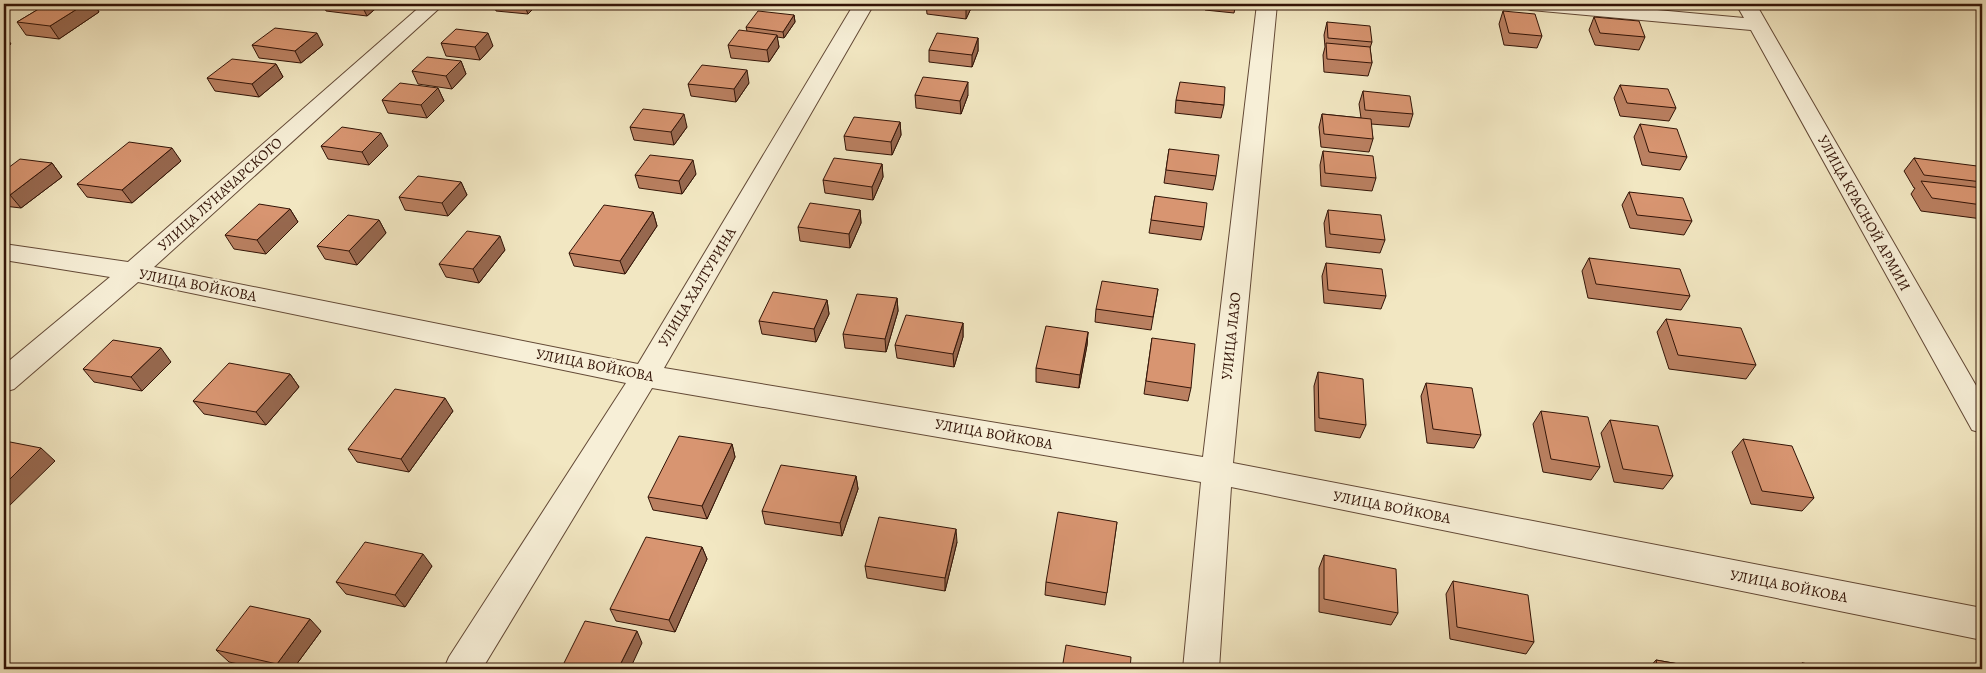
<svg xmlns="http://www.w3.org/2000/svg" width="1986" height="673" font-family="Alegreya,serif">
<rect width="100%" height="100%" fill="#f2e7c2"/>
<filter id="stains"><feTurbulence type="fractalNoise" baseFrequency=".004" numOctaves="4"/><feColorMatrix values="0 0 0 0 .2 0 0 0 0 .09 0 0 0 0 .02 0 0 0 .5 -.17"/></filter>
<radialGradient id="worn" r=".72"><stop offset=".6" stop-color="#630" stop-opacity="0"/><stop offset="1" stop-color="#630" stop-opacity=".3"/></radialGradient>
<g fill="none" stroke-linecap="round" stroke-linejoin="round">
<!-- minor casing -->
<g stroke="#634936" stroke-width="2">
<g id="minor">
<polygon points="423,4 444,4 154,267 638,364 854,4 874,4 664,368 1203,457 1257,4 1277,4 1233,463 1982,608 1982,640 1231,487 1219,669 1183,669 1201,482 652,388 482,669 444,669 449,657 626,383 138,282 14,389 4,392 4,365 110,277 4,260 4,244 128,262"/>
<polygon points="1521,4 1592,4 1744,18 1736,4 1756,4 1982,396 1982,433 1972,430 1751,30 1531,10 1524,8"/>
</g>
</g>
<!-- minor -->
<use href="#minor" fill="#f7efd7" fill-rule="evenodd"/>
</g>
<!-- wall -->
<g fill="#ba8061" stroke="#331407">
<polygon points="47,4 138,4 131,9 94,4 99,12 59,39 26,35 17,22"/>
<polygon points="323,4 381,4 367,16 326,11"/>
<polygon points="494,4 538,4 528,14 496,11"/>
<polygon points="793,4 809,4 808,5"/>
<polygon points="926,4 973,4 966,19 927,14"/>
<polygon points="1206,4 1236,4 1234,13 1205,10"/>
<polygon points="1503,11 1542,36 1537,48 1504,45 1499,24"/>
<polygon points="794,15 795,22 784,38 777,37 779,47 769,62 731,58 728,45 747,31 746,27"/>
<polygon points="1594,17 1645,37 1639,50 1595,45 1589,30"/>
<polygon points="1327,22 1372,42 1370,48 1372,63 1368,76 1324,72 1323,55 1325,47 1324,35"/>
<polygon points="978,38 978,51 972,67 929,62 929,50"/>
<polygon points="441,43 493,46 480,60 446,56"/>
<polygon points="252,45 323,45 301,63 259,58"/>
<polygon points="461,61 466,74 452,89 418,84 412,71"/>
<polygon points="276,64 283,77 259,97 215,91 207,78"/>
<polygon points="749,83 736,102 691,96 688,84"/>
<polygon points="1620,85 1676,108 1669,121 1620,116 1614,98"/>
<polygon points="438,88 444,101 427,118 388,113 382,100"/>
<polygon points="1363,91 1413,114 1409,127 1371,124 1373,139 1369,152 1321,147 1319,127 1322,114 1361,118 1359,104"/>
<polygon points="915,95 968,95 961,114 916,108"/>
<polygon points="1176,100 1224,105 1221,118 1175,113"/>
<polygon points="900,122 901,135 892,155 846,150 844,136"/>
<polygon points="1640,124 1687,157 1680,170 1642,165 1634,137"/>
<polygon points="630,127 687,127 674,145 634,140"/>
<polygon points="321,146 388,146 369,165 328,159"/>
<polygon points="1169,149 1216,176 1213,190 1164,183"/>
<polygon points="1323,151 1376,178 1372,191 1321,186 1320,165"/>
<polygon points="1914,158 1982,174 1982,219 1921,211 1911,194 1915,188 1914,188 1904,171"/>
<polygon points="181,161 132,203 87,197 77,184"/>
<polygon points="52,163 62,177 21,208 4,206 4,171"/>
<polygon points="882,164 883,177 873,200 825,193 823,180"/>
<polygon points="696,174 682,194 639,188 635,175"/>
<polygon points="461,182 467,195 448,216 405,210 399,197"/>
<polygon points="1629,192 1692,221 1684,235 1630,228 1622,205"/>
<polygon points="1155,196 1204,227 1201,240 1149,233"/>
<polygon points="290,209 298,222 266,254 234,249 225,235"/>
<polygon points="860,210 861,223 850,248 800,241 798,227"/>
<polygon points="1328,210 1385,240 1380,253 1326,247 1324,223"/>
<polygon points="653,212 657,226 625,274 574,266 569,253"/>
<polygon points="379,220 386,233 357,265 325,259 317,246"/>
<polygon points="505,250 479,283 446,277 439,264"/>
<polygon points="1589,258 1690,296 1681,310 1588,298 1582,271"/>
<polygon points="1326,263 1386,296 1381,309 1324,303 1322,276"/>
<polygon points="1158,289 1151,330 1095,322 1096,309"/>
<polygon points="897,298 898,311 886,352 845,348 843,334"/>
<polygon points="827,300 829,314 816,342 762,334 759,321"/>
<polygon points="1666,319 1756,365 1746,379 1669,369 1657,332"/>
<polygon points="963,323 963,337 954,367 897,358 895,345"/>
<polygon points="1088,332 1087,345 1079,388 1036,382 1036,368"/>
<polygon points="1152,338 1191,388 1188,401 1144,394"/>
<polygon points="171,362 142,391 94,382 83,369"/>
<polygon points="1318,372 1366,425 1360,438 1315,431 1314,386"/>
<polygon points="290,374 299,387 266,425 204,414 193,401"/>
<polygon points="1426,383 1481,435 1474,448 1427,443 1421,396"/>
<polygon points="453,411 409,472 357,462 348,449"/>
<polygon points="1541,411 1600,467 1591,480 1543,472 1533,424"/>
<polygon points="1610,420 1673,476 1663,489 1614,482 1601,433"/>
<polygon points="1743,439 1814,498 1802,511 1751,504 1732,452"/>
<polygon points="732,444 735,457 707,519 653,510 648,497"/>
<polygon points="856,476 858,489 842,536 765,524 762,511"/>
<polygon points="1117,522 1105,605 1045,595 1046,582"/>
<polygon points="957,542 945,591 867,578 865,566"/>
<polygon points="702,547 707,559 675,632 616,621 610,609"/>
<polygon points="1324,555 1398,613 1391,625 1319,612 1319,568"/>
<polygon points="432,566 405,607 346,594 336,582"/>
<polygon points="1453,581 1534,642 1526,654 1450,639 1446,594"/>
<polygon points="321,631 293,669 261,669 229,662 216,650"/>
<polygon points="1656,660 1707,669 1648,669"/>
<polygon points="1802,663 1840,669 1794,669"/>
</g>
<!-- shaded-wall -->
<g fill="#97684f" stroke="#331407">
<polygon points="85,4 94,4 99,12 59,39 50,26"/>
<polygon points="128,4 138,4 131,9"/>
<polygon points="361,4 381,4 367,16"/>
<polygon points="524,4 538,4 528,14"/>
<polygon points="967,4 973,4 966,19 966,6"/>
<polygon points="794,15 795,22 784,38 783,32"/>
<polygon points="4,33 11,44 4,49"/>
<polygon points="317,33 323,45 301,63 295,51"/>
<polygon points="488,33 493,46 480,60 475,47"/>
<polygon points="777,35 779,47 769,62 767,50"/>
<polygon points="978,38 978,51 972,67 972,55"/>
<polygon points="461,61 466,74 452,89 446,76"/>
<polygon points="276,64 283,77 259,97 252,84"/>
<polygon points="747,70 749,83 736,102 734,89"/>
<polygon points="968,82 968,95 961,114 960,101"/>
<polygon points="438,88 444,101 427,118 421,105"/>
<polygon points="684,114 687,127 674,145 671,132"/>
<polygon points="900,122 901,135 892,155 891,142"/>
<polygon points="381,133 388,146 369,165 362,152"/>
<polygon points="172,148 181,161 132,203 122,190"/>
<polygon points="693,160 696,174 682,194 679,181"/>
<polygon points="52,163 62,177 21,208 10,195"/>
<polygon points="882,164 883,177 873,200 872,187"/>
<polygon points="461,182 467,195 448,216 442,203"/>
<polygon points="290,209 298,222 266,254 257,240"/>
<polygon points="860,210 861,223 850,248 849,234"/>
<polygon points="653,212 657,226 625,274 620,261"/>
<polygon points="379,220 386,233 357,265 349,251"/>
<polygon points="500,236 505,250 479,283 473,269"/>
<polygon points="897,298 898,311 886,352 885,339"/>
<polygon points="827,300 829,314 816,342 814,329"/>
<polygon points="963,323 963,337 954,367 953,354"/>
<polygon points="1088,332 1087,345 1079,388 1080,375"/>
<polygon points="161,348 171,362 142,391 131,377"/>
<polygon points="290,374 299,387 266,425 256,412"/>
<polygon points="445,398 453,411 409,472 401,459"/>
<polygon points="732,444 735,457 707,519 702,506"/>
<polygon points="41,448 55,461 6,509 4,507 4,485"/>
<polygon points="856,476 858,489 842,536 840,523"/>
<polygon points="956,529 957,542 945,591 945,578"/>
<polygon points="702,547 707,559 675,632 669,620"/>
<polygon points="423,554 432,566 405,607 395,595"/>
<polygon points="310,619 321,631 293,669 283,669 277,664"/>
<polygon points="637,631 642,643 630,669 618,669"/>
</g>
<!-- building -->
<g fill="#d89571" stroke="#331407">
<polygon points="47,4 85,4 50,26 17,22"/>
<polygon points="942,4 967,4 966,6"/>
<polygon points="758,11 794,15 783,32 746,27"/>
<polygon points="1503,11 1535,14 1542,36 1509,33"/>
<polygon points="1594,17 1639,21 1645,37 1600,33"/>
<polygon points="1327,22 1370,26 1372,42 1328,38"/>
<polygon points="275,28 317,33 295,51 252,45"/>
<polygon points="456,29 488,33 475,47 441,43"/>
<polygon points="739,30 777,35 767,50 728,45"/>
<polygon points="937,33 978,38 972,55 929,50"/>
<polygon points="1326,43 1370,47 1372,63 1327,59"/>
<polygon points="427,57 461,61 446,76 412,71"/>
<polygon points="232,59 276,64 252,84 207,78"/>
<polygon points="702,65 747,70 734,89 688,84"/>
<polygon points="923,77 968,82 960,101 915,95"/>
<polygon points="1180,82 1225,87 1224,105 1176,100"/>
<polygon points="400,83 438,88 421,105 382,100"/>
<polygon points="1620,85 1668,89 1676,108 1627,103"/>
<polygon points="1363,91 1410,96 1413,114 1365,110"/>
<polygon points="643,109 684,114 671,132 630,127"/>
<polygon points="1322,114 1371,119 1373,139 1324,134"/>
<polygon points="854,117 900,122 891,142 844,136"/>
<polygon points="1640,124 1677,129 1687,157 1649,152"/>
<polygon points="342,127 381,133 362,152 321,146"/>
<polygon points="129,142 172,148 122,190 77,184"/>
<polygon points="1169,149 1219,155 1216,176 1166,170"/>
<polygon points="1323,151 1373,156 1376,178 1325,173"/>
<polygon points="650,155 693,160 679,181 635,175"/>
<polygon points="834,158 882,164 872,187 823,180"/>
<polygon points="1914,158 1977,166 1982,174 1982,182 1924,175"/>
<polygon points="20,159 52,163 10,195 4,194 4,171"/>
<polygon points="418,176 461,182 442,203 399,197"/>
<polygon points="1921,181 1982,188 1982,205 1932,198"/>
<polygon points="1629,192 1683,198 1692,221 1637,215"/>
<polygon points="1155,196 1207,203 1204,227 1151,220"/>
<polygon points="810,203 860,210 849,234 798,227"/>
<polygon points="259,204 290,209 257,240 225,235"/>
<polygon points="604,205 653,212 620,261 569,253"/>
<polygon points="1328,210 1381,215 1385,240 1330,234"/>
<polygon points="348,215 379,220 349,251 317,246"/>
<polygon points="467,231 500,236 473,269 439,264"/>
<polygon points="1589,258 1680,269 1690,296 1596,284"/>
<polygon points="1326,263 1382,269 1386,296 1328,290"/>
<polygon points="1102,281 1158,289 1153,317 1096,309"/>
<polygon points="773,292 827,300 814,329 759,321"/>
<polygon points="857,294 897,298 885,339 843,334"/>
<polygon points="906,315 963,323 953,354 895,345"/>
<polygon points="1666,319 1741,328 1756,365 1678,355"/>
<polygon points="1046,326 1088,332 1080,375 1036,368"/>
<polygon points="1152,338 1195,344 1191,388 1146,381"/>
<polygon points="113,340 161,348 131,377 83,369"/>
<polygon points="229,363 290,374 256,412 193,401"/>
<polygon points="1318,372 1363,379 1366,425 1319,418"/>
<polygon points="1426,383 1472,388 1481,435 1433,429"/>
<polygon points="395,389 445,398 401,459 348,449"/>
<polygon points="1541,411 1588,417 1600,467 1551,459"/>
<polygon points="1610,420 1658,426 1673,476 1623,469"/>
<polygon points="679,436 732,444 702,506 648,497"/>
<polygon points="1743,439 1792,446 1814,498 1762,491"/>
<polygon points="5,441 41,448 4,485 4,442"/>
<polygon points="781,465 856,476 840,523 762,511"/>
<polygon points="1058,512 1117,522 1107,593 1046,582"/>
<polygon points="879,517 956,529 945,578 865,566"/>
<polygon points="646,537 702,547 669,620 610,609"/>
<polygon points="365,542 423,554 395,595 336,582"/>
<polygon points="1324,555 1396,569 1398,613 1324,599"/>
<polygon points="1453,581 1528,595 1534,642 1457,627"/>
<polygon points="250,606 310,619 277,664 216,650"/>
<polygon points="585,621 637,631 618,669 561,669"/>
<polygon points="1066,645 1131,657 1130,669 1062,669"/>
<polygon points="1656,660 1707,669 1658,669"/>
<polygon points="1802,663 1840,669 1804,669"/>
</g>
<g text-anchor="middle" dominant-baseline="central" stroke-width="5" stroke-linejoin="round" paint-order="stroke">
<!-- street labels -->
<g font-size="15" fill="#331407" stroke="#f7efd7">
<text transform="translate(220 194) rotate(-42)">УЛИЦА ЛУНАЧАРСКОГО</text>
<text transform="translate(1864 213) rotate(61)">УЛИЦА КРАСНОЙ АРМИИ</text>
<text transform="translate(198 285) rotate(11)">УЛИЦА ВОЙКОВА</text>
<text transform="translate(697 287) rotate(-59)">УЛИЦА ХАЛТУРИНА</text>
<text transform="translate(1231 336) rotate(-84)">УЛИЦА ЛАЗО</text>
<text transform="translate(595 365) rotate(11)">УЛИЦА ВОЙКОВА</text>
<text transform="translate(994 434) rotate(10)">УЛИЦА ВОЙКОВА</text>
<text transform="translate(1392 507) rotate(11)">УЛИЦА ВОЙКОВА</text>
<text transform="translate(1789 586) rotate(11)">УЛИЦА ВОЙКОВА</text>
</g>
</g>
<!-- margin -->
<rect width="1986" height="673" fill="none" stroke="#f2e7c2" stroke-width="20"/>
<rect x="5" y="5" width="1976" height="663" fill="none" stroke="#331407" stroke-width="2.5"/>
<rect x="10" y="10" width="1966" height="653" fill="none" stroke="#331407"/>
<rect width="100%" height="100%" filter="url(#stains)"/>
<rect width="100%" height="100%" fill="url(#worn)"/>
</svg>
